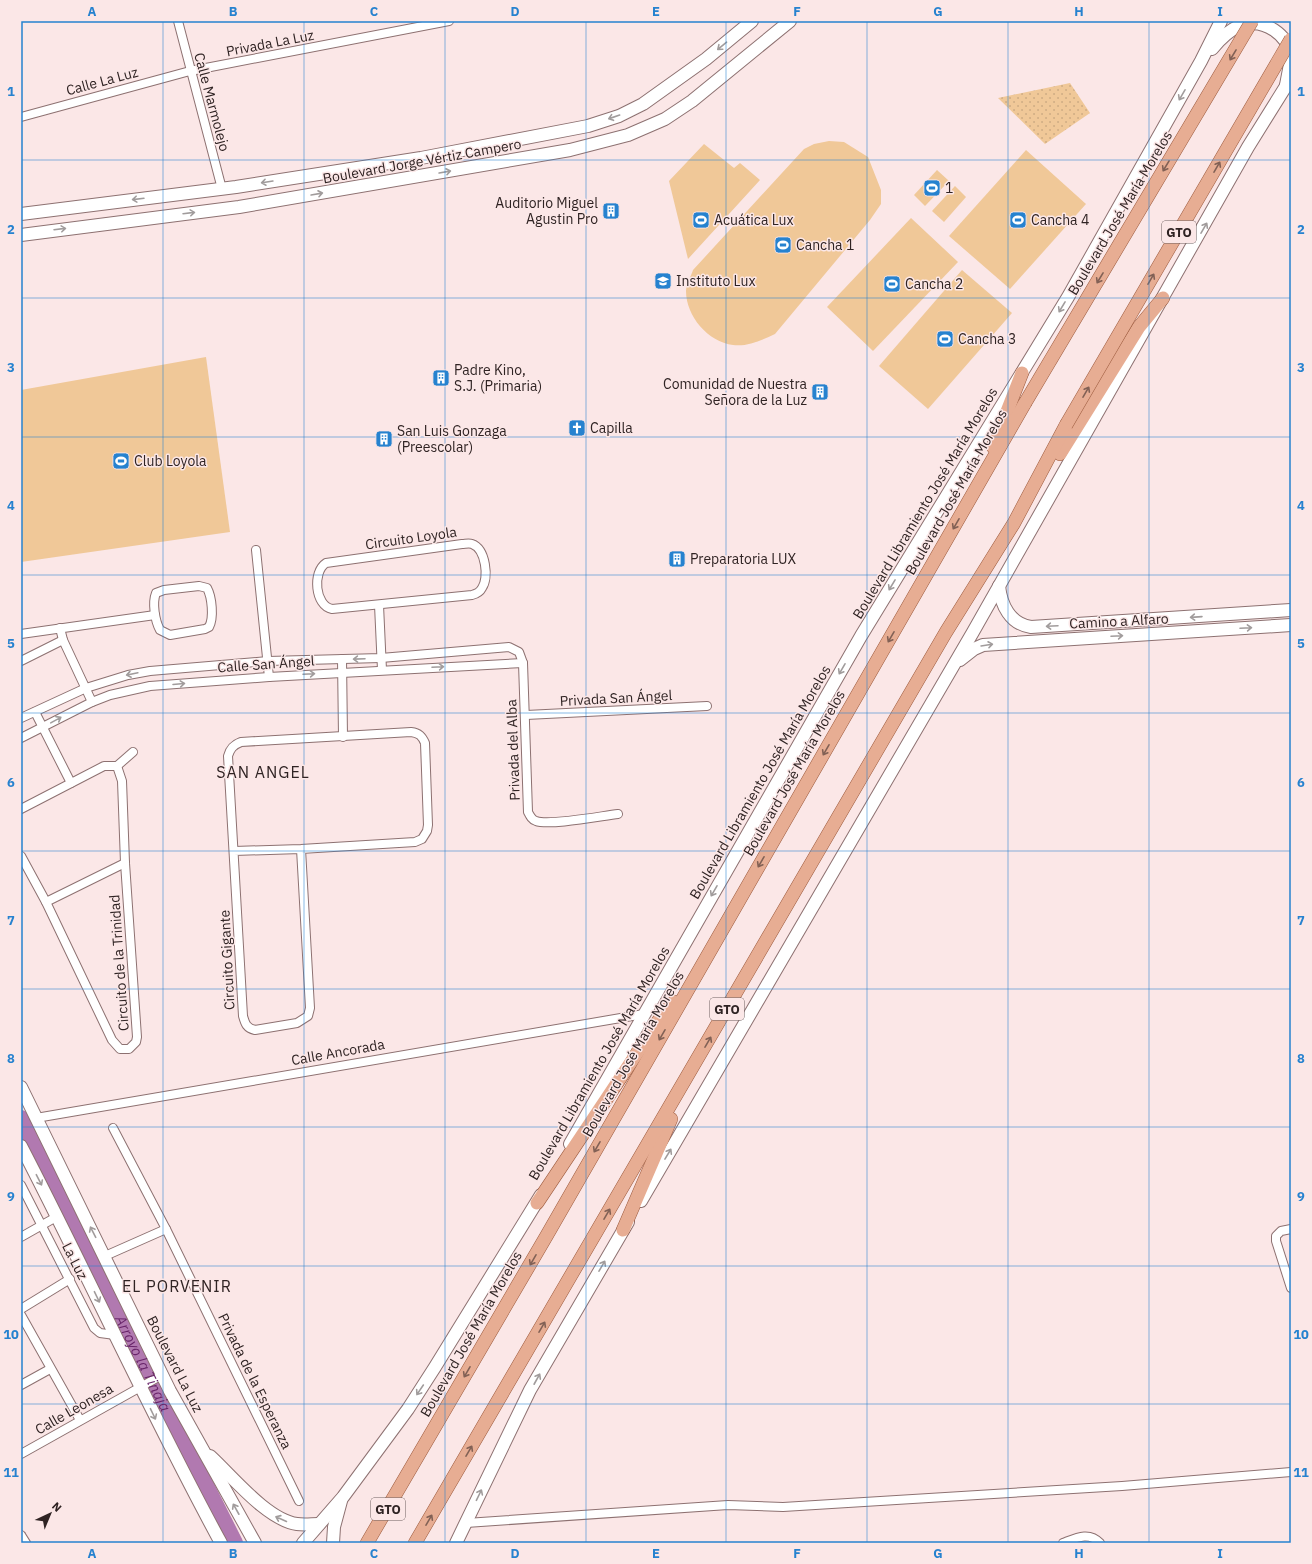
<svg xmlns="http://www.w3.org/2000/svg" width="1312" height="1564" font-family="'IBM Plex Sans',sans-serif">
<defs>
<pattern id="green-dots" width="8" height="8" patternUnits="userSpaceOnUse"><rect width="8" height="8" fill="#f0c898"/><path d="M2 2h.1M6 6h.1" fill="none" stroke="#ceac83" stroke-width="1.8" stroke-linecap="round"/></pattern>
</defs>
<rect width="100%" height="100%" fill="#fbe7e7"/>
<!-- green -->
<polygon fill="url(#green-dots)" points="1070,83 1090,113 1045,144 998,98"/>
<!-- pitch -->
<g fill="#f0c898">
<path d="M829 141 844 142 868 157 881 190V204L870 220 775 334C762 340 747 347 733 345 708 342 686 316 686 291 686 285 691 276 693 270L804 149 814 144Z"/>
<polygon points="704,144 734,168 740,163 760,180 688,259 669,181"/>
<polygon points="1026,150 1086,204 1010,289 949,236"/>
<polygon points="937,170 949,181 925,206 914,195"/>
<polygon points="955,186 966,197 944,222 932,211"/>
<polygon points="911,218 958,262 873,351 827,307"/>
<polygon points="962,270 1012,313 928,409 879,366"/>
<polygon points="206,357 230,532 21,562 21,390"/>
</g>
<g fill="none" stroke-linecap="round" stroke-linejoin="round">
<!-- river -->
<path stroke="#b179b0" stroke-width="18" id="s1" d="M21 1119 234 1543"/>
<!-- street casing -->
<g stroke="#8d7171" stroke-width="10">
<g id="street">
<polyline points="178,21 222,189"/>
<polyline points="21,117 190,71 449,21"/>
<path d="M462 544C465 544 469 543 472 544 486 549 489 578 482 588 480 592 476 594 472 595L332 609C315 606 312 572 326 563Z"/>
<polyline points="256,550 269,677"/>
<path d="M199 586 207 588C212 597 214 618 209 627L205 629 170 635 160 630C155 621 152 603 156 593L164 590Z"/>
<polyline points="379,605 382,670"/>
<polyline points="60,628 63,640 92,702"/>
<polyline points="21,634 155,615"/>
<polyline points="342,659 343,737"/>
<polyline points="21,661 63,640"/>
<polyline points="35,712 71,783"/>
<polyline points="526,715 707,706"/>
<path d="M21 718 86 688 128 675 150 671 268 661 381 658 509 647 519 652 523 663 528 812C530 816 532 820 536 821 549 826 601 816 618 814"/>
<polyline points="21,738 92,702 110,695 150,686 269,677 523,663"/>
<polyline points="117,766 133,752"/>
<polyline points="21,809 104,766 117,766"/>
<path d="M234 851 301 849 415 842 422 839 427 831 428 825 425 743C422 736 419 733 411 732L241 742C233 745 230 749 228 756L243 1016C245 1023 246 1028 255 1030L297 1023 308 1016 310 1008 301 849"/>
<polyline points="21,856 46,902 112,1040 120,1049 129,1049 136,1042 137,1037 125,863 122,781 117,766"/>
<polyline points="46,902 125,863"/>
<polyline points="36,1118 644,1014"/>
<polyline points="113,1128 166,1229 299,1501"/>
<polyline points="21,1185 94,1328 100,1333 115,1335"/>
<polyline points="1291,1229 1281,1231 1276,1236 1276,1241 1291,1288"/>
<polyline points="21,1237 58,1216"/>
<polyline points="105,1256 166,1229"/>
<polyline points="21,1309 70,1279"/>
<polyline points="21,1315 80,1420"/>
<polyline points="21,1385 50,1369"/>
<polyline points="21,1454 162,1375"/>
<polyline points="466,1523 728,1505 783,1507 1122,1486 1291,1472"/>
<polyline points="21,1535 26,1543"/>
<path d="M1063 1543C1076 1538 1089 1531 1100 1543"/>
</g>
</g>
<!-- secondary casing -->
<g stroke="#8d7171" stroke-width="14">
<g id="secondary">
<path d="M1212 49C1228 29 1249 14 1274 30 1283 36 1289 44 1291 55"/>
<polyline points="1286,85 1291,59"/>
<polyline points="21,214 236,187 421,158 588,126 619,116 643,104 706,59 752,21"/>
<polyline points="21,235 239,207 570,150 628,135 665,119 692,101 790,21"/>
<path d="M999 586C1001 605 1010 624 1031 627L1291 610"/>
<polyline points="960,660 974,649 983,645 1291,625"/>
<polyline points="21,1087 170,1391 255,1543"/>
<polyline points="570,1144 861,636 1068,297 1201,61 1221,21"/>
<path d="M21 1146C89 1277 150 1413 221 1543"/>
<polyline points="641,1201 973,632 1248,147 1291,78"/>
<path d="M210 1456C232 1476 267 1520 297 1524 304 1525 312 1524 319 1524"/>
<polyline points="303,1543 343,1497 408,1409 435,1367 541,1195"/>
<polyline points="333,1543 334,1527 341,1501"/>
<polyline points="456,1543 530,1390 628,1222"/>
</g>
</g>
<!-- primary casing -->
<g stroke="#9c5a3d" stroke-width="14">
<g id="primary">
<polyline points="993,447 1022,373"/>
<polyline points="1060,454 1139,327 1163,298"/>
<polyline points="537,1203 661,1017 674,1002"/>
<polyline points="623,1230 671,1119"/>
<polyline points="367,1543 547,1235 1025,403"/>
<polyline points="415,1543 946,632 1014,523 1066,425"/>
</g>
</g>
<!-- street -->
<use href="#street" stroke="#fff" stroke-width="8"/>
<!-- secondary -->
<use href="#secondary" stroke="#fff" stroke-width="12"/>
<!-- primary -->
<use href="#primary" stroke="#e7ad93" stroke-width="13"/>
<!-- primary-bridge casing -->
<g stroke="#9c5a3d" stroke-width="14" stroke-linecap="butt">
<g id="primary-bridge">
<polyline points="1025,403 1252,21"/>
<polyline points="1066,425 1291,39"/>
</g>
</g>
<!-- primary-bridge -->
<use href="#primary-bridge" stroke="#e7ad93" stroke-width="13"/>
</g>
<!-- one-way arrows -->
<defs><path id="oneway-shaft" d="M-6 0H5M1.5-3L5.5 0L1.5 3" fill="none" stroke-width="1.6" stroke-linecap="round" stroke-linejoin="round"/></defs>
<g stroke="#a19c9c">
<use href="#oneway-shaft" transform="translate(722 46) rotate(140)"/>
<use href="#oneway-shaft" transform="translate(1182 95) rotate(120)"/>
<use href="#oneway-shaft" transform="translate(614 117) rotate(161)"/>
<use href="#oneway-shaft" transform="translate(445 172) rotate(-10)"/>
<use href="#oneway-shaft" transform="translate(267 182) rotate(171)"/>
<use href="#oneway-shaft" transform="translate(317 194) rotate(-10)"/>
<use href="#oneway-shaft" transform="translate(138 199) rotate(173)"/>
<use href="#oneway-shaft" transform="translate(189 213) rotate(-7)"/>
<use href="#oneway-shaft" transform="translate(1204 228) rotate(-60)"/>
<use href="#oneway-shaft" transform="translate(60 229) rotate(-7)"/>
<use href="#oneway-shaft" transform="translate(1062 307) rotate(121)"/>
<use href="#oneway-shaft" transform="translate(892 585) rotate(121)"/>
<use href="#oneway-shaft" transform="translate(1196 617) rotate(176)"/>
<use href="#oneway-shaft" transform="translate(1052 626) rotate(177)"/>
<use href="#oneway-shaft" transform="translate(1246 628) rotate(-3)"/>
<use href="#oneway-shaft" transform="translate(1117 636) rotate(-3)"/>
<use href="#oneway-shaft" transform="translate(987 645) rotate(-9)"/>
<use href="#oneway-shaft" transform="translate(359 659) rotate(178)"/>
<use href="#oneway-shaft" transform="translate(438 667) rotate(-3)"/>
<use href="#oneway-shaft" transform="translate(842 669) rotate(120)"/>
<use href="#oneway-shaft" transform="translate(132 674) rotate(168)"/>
<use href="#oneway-shaft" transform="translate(309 674) rotate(-3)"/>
<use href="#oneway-shaft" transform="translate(179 684) rotate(-5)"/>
<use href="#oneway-shaft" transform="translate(56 720) rotate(-29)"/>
<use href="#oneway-shaft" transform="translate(714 891) rotate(120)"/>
<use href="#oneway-shaft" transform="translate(668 1154) rotate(-59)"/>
<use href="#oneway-shaft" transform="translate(39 1180) rotate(63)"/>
<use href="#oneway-shaft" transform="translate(93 1232) rotate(-117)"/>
<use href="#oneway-shaft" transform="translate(602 1266) rotate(-60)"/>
<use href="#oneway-shaft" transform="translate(97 1297) rotate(64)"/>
<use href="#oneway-shaft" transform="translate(537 1379) rotate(-61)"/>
<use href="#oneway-shaft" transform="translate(420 1390) rotate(124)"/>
<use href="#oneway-shaft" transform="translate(153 1414) rotate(64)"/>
<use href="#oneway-shaft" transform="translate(479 1495) rotate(-64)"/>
<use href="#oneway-shaft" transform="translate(236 1509) rotate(-119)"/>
<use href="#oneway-shaft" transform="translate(281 1519) rotate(-156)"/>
</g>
<g stroke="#826155">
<use href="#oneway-shaft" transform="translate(1233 55) rotate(121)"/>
<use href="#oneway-shaft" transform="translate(1166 166) rotate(121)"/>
<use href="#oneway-shaft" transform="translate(1217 167) rotate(-60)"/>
<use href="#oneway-shaft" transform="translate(1100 278) rotate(121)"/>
<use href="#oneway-shaft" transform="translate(1151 279) rotate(-60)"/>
<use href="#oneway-shaft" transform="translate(1086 392) rotate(-60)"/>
<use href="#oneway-shaft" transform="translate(956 524) rotate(120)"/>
<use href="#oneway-shaft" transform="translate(891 637) rotate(120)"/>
<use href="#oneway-shaft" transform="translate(826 750) rotate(120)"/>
<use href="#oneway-shaft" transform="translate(761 862) rotate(120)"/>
<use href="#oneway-shaft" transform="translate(662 1035) rotate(120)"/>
<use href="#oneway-shaft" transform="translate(708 1042) rotate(-60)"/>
<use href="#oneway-shaft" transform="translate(597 1147) rotate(120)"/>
<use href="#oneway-shaft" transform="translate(607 1214) rotate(-60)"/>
<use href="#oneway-shaft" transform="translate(533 1260) rotate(120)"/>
<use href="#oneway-shaft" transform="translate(542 1327) rotate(-60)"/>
<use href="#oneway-shaft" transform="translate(467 1372) rotate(120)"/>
<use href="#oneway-shaft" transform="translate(469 1451) rotate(-60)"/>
<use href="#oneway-shaft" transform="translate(429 1520) rotate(-60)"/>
</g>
<!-- grid -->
<path fill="none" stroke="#2682cf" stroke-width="1" stroke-opacity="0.55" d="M163 21V1543M304 21V1543M445 21V1543M586 21V1543M726 21V1543M867 21V1543M1008 21V1543M1149 21V1543M21 160H1291M21 298H1291M21 437H1291M21 575H1291M21 713H1291M21 851H1291M21 989H1291M21 1127H1291M21 1266H1291M21 1404H1291"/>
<!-- icons -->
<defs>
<g id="stadium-square" transform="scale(0.9)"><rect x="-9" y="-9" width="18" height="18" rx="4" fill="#2682cf" stroke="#fbe7e7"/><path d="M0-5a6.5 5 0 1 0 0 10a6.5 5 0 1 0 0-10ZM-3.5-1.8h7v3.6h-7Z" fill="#fff"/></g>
<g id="building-square" transform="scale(0.9)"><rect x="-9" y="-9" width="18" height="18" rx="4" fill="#2682cf" stroke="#fbe7e7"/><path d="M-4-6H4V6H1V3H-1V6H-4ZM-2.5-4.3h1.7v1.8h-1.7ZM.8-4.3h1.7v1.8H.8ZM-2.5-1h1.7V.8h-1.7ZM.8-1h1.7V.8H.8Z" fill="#fff"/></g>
<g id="school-square" transform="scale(0.9)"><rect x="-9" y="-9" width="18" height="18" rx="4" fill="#2682cf" stroke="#fbe7e7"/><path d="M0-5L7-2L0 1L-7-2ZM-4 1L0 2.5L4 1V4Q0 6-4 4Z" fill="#fff"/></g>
<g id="church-square" transform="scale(0.9)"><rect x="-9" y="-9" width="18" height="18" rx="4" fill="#2682cf" stroke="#fbe7e7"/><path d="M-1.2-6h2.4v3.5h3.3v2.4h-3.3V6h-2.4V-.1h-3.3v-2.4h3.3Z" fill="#fff"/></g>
</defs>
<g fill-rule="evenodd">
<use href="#stadium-square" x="932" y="188"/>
<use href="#building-square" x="611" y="211"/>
<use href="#stadium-square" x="701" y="220"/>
<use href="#stadium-square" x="1018" y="220"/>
<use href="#stadium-square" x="783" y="245"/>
<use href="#school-square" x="663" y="281"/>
<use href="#stadium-square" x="892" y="284"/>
<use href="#stadium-square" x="945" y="339"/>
<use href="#building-square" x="441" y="378"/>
<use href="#building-square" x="820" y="392"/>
<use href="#church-square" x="577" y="428"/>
<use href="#building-square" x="384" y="439"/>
<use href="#stadium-square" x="121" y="461"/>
<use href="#building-square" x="677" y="559"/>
</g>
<g text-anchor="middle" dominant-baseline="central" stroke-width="3" stroke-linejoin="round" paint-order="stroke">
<!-- shield labels -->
<g fill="#fbe7e7" stroke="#6c5e5e" stroke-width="1">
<rect x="1162" y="221" width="34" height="22" rx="3"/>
<rect x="710" y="998" width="34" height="22" rx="3"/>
<rect x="371" y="1498" width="34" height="22" rx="3"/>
</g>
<g font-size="13" font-weight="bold" fill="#2f2323">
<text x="1179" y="232">GTO</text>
<text x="727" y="1009">GTO</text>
<text x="388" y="1509">GTO</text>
</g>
<!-- street labels -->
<g font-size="14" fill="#2f2323" stroke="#fbe7e7">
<text transform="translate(270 43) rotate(-11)">Privada La Luz</text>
<text transform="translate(102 81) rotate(-15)">Calle La Luz</text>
<text transform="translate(212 102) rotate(75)">Calle Marmolejo</text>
<text transform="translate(422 161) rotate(-10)">Boulevard Jorge Vértiz Campero</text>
<text transform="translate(1120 213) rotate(-59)">Boulevard José María Morelos</text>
<text transform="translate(956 492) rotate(-60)">Boulevard José María Morelos</text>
<text transform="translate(925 503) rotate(-59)">Boulevard Libramiento José María Morelos</text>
<text transform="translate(411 538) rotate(-8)">Circuito Loyola</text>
<text transform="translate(1119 621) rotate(-3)">Camino a Alfaro</text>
<text transform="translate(266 664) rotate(-4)">Calle San Ángel</text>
<text transform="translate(616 698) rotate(-3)">Privada San Ángel</text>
<text transform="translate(513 750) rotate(-92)">Privada del Alba</text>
<text transform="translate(794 773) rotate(-60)">Boulevard José María Morelos</text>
<text transform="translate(760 782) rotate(-60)">Boulevard Libramiento José María Morelos</text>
<text transform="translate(227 960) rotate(-93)">Circuito Gigante</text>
<text transform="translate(119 963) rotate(-94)">Circuito de la Trinidad</text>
<text transform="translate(338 1052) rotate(-10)">Calle Ancorada</text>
<text transform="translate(633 1054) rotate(-60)">Boulevard José María Morelos</text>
<text transform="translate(599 1063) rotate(-60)">Boulevard Libramiento José María Morelos</text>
<text transform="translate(75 1261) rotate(63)">La Luz</text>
<text transform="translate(471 1334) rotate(-60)">Boulevard José María Morelos</text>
<text transform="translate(175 1364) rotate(63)">Boulevard La Luz</text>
<text transform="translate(255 1381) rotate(64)">Privada de la Esperanza</text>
<text transform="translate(74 1409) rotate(-30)">Calle Leonesa</text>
</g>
<!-- poi labels -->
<g font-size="14" fill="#2f2323" stroke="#fbe7e7" text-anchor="start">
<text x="945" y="188">1</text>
<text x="598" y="203" text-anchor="end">Auditorio Miguel<tspan x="598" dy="16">Agustin Pro</tspan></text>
<text x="714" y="220">Acuática Lux</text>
<text x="1031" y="220">Cancha 4</text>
<text x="796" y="245">Cancha 1</text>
<text x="676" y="281">Instituto Lux</text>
<text x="905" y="284">Cancha 2</text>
<text x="958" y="339">Cancha 3</text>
<text x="454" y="370">Padre Kino,<tspan x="454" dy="16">S.J. (Primaria)</tspan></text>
<text x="807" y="384" text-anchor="end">Comunidad de Nuestra<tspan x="807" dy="16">Señora de la Luz</tspan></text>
<text x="590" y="428">Capilla</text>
<text x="397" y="431">San Luis Gonzaga<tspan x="397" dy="16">(Preescolar)</tspan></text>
<text x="134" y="461">Club Loyola</text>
<text x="690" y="559">Preparatoria LUX</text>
</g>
<!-- water labels -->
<g font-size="15" font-style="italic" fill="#69256a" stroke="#fbe7e7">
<text stroke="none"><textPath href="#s1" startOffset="273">Arroyo la Tinaja</textPath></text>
</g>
<!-- quarter labels -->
<g font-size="16" letter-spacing="1" fill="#2f2323" stroke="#fbe7e7">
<text x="263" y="772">SAN ANGEL</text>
<text x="177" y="1286">EL PORVENIR</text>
</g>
</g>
<!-- border -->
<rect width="1312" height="1564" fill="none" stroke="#fbe7e7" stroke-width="44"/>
<!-- north arrow -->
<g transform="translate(50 1514) rotate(44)" stroke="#fbe7e7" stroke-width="3" paint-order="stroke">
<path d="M0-3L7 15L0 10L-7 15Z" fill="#2f2323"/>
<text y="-6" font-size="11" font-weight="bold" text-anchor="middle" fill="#2f2323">N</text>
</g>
<rect x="22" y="22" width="1268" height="1520" fill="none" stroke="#2682cf" stroke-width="1.5"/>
<g font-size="13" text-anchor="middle" font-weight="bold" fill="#2682cf">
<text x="92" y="16">A</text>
<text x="233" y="16">B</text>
<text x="374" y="16">C</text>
<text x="515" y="16">D</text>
<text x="656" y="16">E</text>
<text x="797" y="16">F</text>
<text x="938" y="16">G</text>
<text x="1079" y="16">H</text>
<text x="1220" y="16">I</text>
<text x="11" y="96">1</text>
<text x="1301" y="96">1</text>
<text x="11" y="234">2</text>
<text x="1301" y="234">2</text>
<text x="11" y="372">3</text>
<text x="1301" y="372">3</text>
<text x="11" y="510">4</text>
<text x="1301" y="510">4</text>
<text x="11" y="648">5</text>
<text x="1301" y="648">5</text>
<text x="11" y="787">6</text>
<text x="1301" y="787">6</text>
<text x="11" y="925">7</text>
<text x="1301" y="925">7</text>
<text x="11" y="1063">8</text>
<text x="1301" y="1063">8</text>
<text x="11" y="1201">9</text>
<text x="1301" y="1201">9</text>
<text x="11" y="1339">10</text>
<text x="1301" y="1339">10</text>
<text x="11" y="1477">11</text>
<text x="1301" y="1477">11</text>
<text x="92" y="1558">A</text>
<text x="233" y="1558">B</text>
<text x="374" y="1558">C</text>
<text x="515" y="1558">D</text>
<text x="656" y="1558">E</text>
<text x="797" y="1558">F</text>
<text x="938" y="1558">G</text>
<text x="1079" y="1558">H</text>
<text x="1220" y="1558">I</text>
</g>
</svg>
